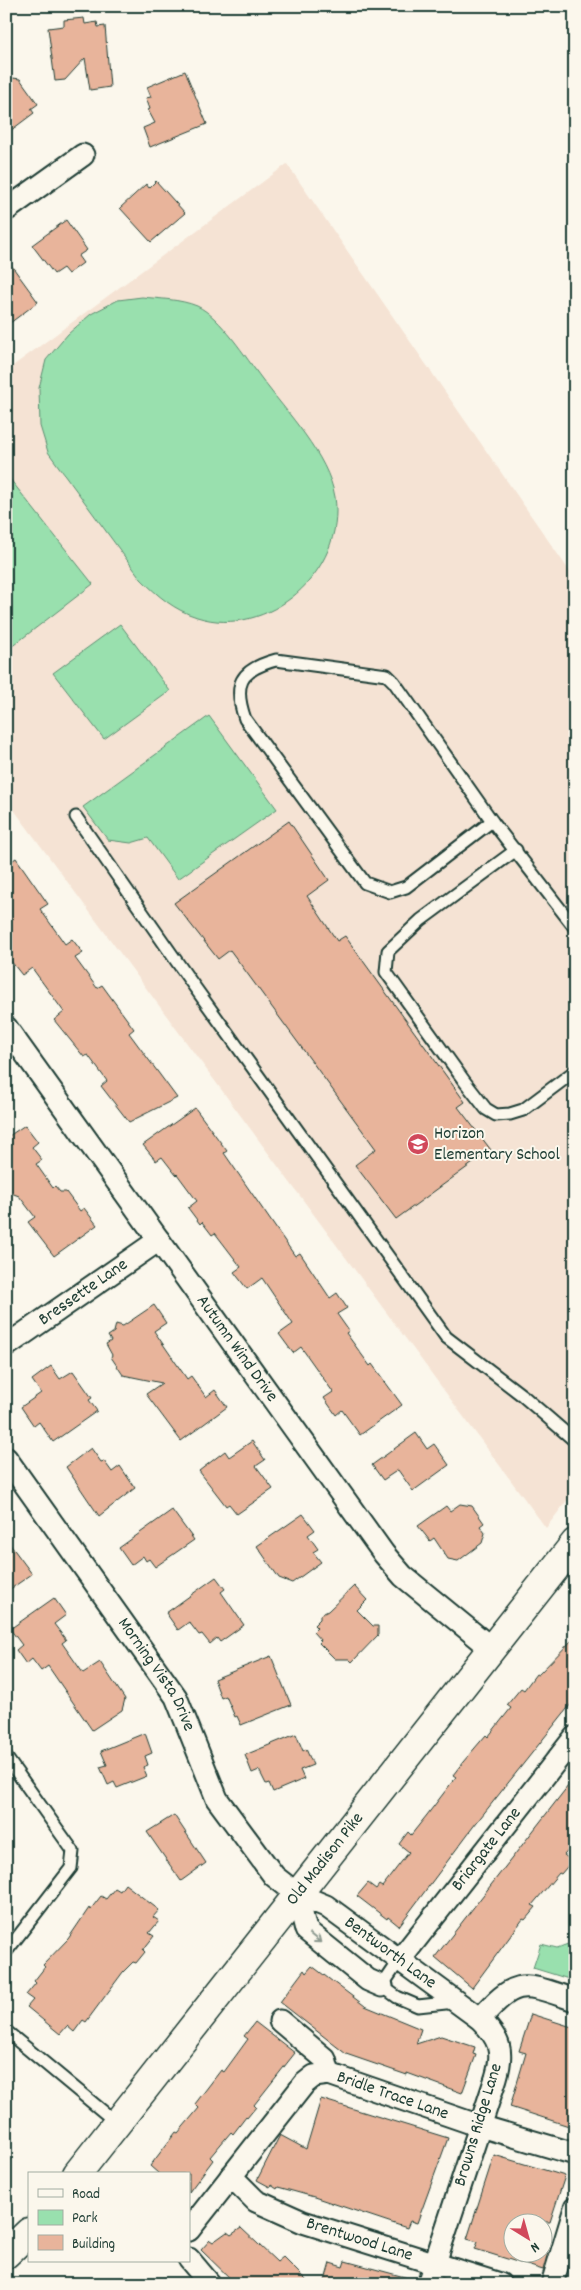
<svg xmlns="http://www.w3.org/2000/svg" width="581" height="2290" font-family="Dekko,sans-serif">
<rect width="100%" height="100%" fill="#fbf7ec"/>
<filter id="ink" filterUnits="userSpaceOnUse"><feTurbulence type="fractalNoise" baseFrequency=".02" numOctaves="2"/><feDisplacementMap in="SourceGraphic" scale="10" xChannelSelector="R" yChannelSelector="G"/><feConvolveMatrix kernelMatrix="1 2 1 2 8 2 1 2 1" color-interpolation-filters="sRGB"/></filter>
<g filter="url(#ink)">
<!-- built -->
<polygon fill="#f5e3d4" points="287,164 575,579 575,1490 546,1528 6,799 6,371"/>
<!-- green -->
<g fill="#99e0ae" stroke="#5c8e71">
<path d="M142 297C160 299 180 299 197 306 221 317 246 358 262 379 287 413 328 455 335 497 346 571 268 640 197 617 174 610 158 596 141 579L48 452 40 426 39 388 46 360 68 334 91 314 118 300Z"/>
<polygon points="6,474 93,584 6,651"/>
<polygon points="120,624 170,691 104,739 53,673"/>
<polygon points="209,716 277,809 178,879 148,838 131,843 108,840 83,807"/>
<polygon points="541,1944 557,1948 568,1944 575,1946 575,1970 572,1980 533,1968"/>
</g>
<!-- building -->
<g fill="#e8b49b" stroke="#1f3d34">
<polygon points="84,18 85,24 97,22 98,27 105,26 110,87 90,90 85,58 65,80 55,81 48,28 64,26 64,20"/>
<polygon points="185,71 207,124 150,147 143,128 155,123 148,110 150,109 146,98 151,97 147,87"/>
<polygon points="13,78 20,79 38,104 31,109 34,113 6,134 6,82"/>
<polygon points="156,181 185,213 151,242 120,208 146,184 149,188"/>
<polygon points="66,220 87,250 78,256 83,263 68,274 63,268 54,274 32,245"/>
<polygon points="6,258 38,302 6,326"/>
<polygon points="289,821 329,880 307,896 337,941 345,936 465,1102 458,1107 491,1150 396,1219 355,1165 376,1149 230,950 218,959 174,903"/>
<polygon points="16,858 48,904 40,909 65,944 72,939 83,953 75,958 97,988 102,985 134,1029 129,1033 177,1098 129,1122 101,1086 107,1081 88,1055 84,1057 54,1020 64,1012 32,968 22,975 6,955 6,865"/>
<polygon points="195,1108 227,1151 224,1153 295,1256 300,1253 330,1298 337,1293 347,1308 337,1314 349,1331 346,1333 370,1366 372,1364 402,1405 360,1435 342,1410 336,1415 324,1398 333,1392 301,1347 293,1353 279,1334 293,1324 262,1278 247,1289 234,1272 241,1267 215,1233 212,1235 202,1222 200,1224 188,1208 197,1201 177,1174 176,1175 162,1157 156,1161 143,1145"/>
<polygon points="25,1125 38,1142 32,1147 42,1160 36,1164 53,1188 55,1186 60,1192 66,1192 80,1211 84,1208 97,1225 54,1256 28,1222 35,1217 19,1196 11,1193 6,1186 6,1138"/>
<polygon points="154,1305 166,1323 154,1331 187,1379 191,1376 206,1397 215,1390 227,1407 181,1441 146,1394 162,1383 123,1375 111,1357 112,1355 106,1344 111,1341 108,1336 114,1332 116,1324 123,1326"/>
<polygon points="51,1366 60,1379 73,1371 92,1398 89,1400 97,1411 53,1442 39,1422 34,1426 21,1407 41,1393 32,1380"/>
<polygon points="416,1433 427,1449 434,1444 449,1465 413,1491 398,1470 383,1480 372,1465"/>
<polygon points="252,1441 265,1460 256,1466 273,1489 237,1514 229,1504 226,1506 199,1471 225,1451 229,1457"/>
<polygon points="91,1448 101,1462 104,1461 112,1472 120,1466 135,1488 99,1516 66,1467"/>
<polygon points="460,1504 472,1506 484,1523 480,1526 485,1533 482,1543 458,1561 448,1559 434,1538 430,1541 418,1526 446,1506 450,1511"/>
<polygon points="172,1510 194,1540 155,1567 149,1559 146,1561 143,1556 131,1565 119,1548"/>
<polygon points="303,1514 315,1530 308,1535 318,1549 313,1552 321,1562 292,1583 279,1578 257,1546"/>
<polygon points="6,1539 32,1574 6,1592"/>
<polygon points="216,1577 225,1589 221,1592 244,1625 220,1642 217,1638 210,1644 202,1634 199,1635 189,1622 178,1630 166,1613"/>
<polygon points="354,1586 367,1600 357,1610 373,1626 378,1626 378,1635 352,1662 349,1659 335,1659 319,1643 321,1641 313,1632 317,1628 314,1625 320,1619 320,1615 328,1611"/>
<polygon points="54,1598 66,1615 54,1624 66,1640 62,1643 83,1673 100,1662 125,1699 122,1710 92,1730 48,1666 41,1671 32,1659 26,1664 16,1650 22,1645 10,1629"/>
<polygon points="575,1637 575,1699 473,1827 399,1926 388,1917 387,1919 357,1896 368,1883 376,1889 379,1885 382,1887 409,1852 399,1844 408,1832 411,1835 427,1815 456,1777 453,1775 463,1762 486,1735 488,1737 511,1708 507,1705 521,1688 524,1690 536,1674 538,1675"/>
<polygon points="271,1656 291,1705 241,1725 237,1716 235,1717 226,1696 221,1698 214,1679"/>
<polygon points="145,1733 152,1753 145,1756 148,1765 143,1767 147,1776 117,1788 114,1782 108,1785 100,1767 107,1765 101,1751"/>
<polygon points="296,1734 303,1751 306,1749 313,1765 300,1770 304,1779 273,1792 269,1783 266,1784 259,1770 252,1773 245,1755"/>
<polygon points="575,1777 575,1843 564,1855 572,1861 561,1874 559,1873 532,1905 536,1907 525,1920 523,1919 472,1988 435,1957"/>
<polygon points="174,1815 206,1863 181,1881 147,1832"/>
<polygon points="125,1884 159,1910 153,1917 159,1921 149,1933 154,1936 143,1950 145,1952 136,1963 133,1962 123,1972 86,2022 83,2020 74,2032 67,2026 60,2034 27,2007 33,2000 26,1995 36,1983 34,1981 45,1967 43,1965 68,1939 89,1908 90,1910 101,1896 106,1899 115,1888 120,1891"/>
<polygon points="312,1966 365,2006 421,2029 416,2044 441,2036 475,2047 473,2054 476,2055 462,2093 407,2073 407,2075 346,2054 280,2002 304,1970 306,1973"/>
<polygon points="531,2014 575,2028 575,2128 510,2107 526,2053 519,2051"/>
<polygon points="255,2022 295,2053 254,2105 256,2107 247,2118 246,2117 233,2134 231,2132 210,2157 213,2160 189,2192 189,2174 159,2174 150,2166 176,2132 178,2133 199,2108 195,2104 221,2070 224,2072 248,2039 244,2036"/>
<polygon points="321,2099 448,2138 417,2223 410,2221 407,2228 314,2197 278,2187 277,2189 271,2185 270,2187 257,2180 280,2135 306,2149"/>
<polygon points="494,2155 565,2176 550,2222 514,2222 514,2252 548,2252 543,2270 475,2249 478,2242 467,2239"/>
<polygon points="241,2228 277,2262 283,2257 310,2284 236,2284 201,2250 210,2240 213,2242 227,2232 231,2235"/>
<polygon points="345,2261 412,2279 411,2284 324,2284 330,2263 343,2267"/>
</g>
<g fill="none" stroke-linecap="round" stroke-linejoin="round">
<!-- lane casing -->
<g stroke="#1f3d34" stroke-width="15">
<g id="lane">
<path d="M276 660 387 675 394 682 492 821 406 887 390 892 365 883 245 719C233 685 239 670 276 660Z"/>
<polyline points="76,817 191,982 446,1337 523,1396 575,1441"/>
<polyline points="492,821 575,928"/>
<polyline points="516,850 421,920 388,951 386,972 465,1082 486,1109 496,1115 510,1114 523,1110 575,1071"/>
<polyline points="6,1757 73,1851 71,1868 6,1952"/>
<polyline points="399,1961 382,1986 397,1997 418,2006 455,2002"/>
<polyline points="6,2031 117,2123"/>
</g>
</g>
<!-- street casing -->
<g stroke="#1f3d34" stroke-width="25">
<g id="street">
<polyline points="6,210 83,155"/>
<path id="s1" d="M6 1027 384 1554 403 1576 491 1648"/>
<path id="s2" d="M6 1346 159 1240"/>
<path id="s3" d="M6 1458 176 1697 217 1799 274 1876 297 1894 326 1906 480 2019C500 2039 504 2051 496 2078L428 2284"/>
<polyline points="297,1894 306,1930 368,1980 382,1986"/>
<path id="s4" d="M399 1961 575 1737"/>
<path d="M480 2019C518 1976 523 1983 575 2000"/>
<polyline points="280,2021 325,2059 329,2074"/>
<path id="s5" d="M231 2176 256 2201 303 2222 500 2284"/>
<path id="s6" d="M189 2230 304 2084 314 2076 329 2074 480 2126 575 2154"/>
<polyline points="189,2259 210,2284"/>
<polyline points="552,2284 575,2208"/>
</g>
</g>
<!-- secondary casing -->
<g stroke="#1f3d34" stroke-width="31">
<g id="secondary">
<path id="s7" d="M77 2174 575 1543"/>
<polyline points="6,2254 29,2232"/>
</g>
</g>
<!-- lane -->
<use href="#lane" stroke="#fbf7ec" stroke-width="11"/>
<!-- street -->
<use href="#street" stroke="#fbf7ec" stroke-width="21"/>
<!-- secondary -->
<use href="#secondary" stroke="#fbf7ec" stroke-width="28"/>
</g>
<!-- one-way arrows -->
<defs><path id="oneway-shaft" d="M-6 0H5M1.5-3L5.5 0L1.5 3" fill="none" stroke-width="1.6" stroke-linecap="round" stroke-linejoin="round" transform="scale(1.25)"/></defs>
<use stroke="#8d9a90" href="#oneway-shaft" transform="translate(315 1938) rotate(39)"/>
</g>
<!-- icons -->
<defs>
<g id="school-disc" transform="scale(1.125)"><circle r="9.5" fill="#d1495b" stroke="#fbf7ec"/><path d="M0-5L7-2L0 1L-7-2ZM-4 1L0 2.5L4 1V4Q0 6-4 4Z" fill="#fff"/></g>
</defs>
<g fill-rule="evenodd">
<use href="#school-disc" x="418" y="1144"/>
</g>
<g text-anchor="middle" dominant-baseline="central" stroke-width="4" stroke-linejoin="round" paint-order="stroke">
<!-- poi labels -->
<g font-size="18" fill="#1f3d34" stroke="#fbf7ec" text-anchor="start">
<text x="434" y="1134">Horizon<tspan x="434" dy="21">Elementary School</tspan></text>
</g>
<!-- street labels -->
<g font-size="18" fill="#1f3d34" stroke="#fbf7ec">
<text stroke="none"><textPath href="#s2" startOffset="94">Bressette Lane</textPath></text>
<text stroke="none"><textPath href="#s1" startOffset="396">Autumn Wind Drive</textPath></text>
<text stroke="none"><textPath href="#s3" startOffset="264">Morning Vista Drive</textPath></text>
<text stroke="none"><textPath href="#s4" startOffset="142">Briargate Lane</textPath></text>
<text stroke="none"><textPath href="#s7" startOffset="401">Old Madison Pike</textPath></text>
<text stroke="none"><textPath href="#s3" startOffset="639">Bentworth Lane</textPath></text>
<text stroke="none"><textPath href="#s6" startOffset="281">Bridle Trace Lane</textPath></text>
<text transform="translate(479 2125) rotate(-73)">Browns Ridge Lane</text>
<text stroke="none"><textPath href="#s5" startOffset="146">Brentwood Lane</textPath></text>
</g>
</g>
<!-- margin -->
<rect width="581" height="2290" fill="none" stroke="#fbf7ec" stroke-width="25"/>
<rect x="12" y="12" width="556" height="2265" fill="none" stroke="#1f3d34" stroke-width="2" filter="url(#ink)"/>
<!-- legend -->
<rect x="28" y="2172" width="162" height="90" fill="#fbf7ec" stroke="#a3ada2"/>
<rect x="38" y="2189" width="25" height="8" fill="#fbf7ec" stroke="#a3ada2"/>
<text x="72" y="2198" font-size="15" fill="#1f3d34">Road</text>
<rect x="38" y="2210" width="25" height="15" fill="#99e0ae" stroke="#a3ada2"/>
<text x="72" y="2222" font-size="15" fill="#1f3d34">Park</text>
<rect x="38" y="2235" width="25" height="15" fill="#e8b49b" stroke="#a3ada2"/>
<text x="72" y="2248" font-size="15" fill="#1f3d34">Building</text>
<!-- north arrow -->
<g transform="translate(528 2238) rotate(143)"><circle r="24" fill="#fbf7ec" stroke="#a3ada2"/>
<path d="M0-4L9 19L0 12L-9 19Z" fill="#d1495b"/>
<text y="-8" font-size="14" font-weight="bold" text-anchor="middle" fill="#1f3d34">N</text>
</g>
</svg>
